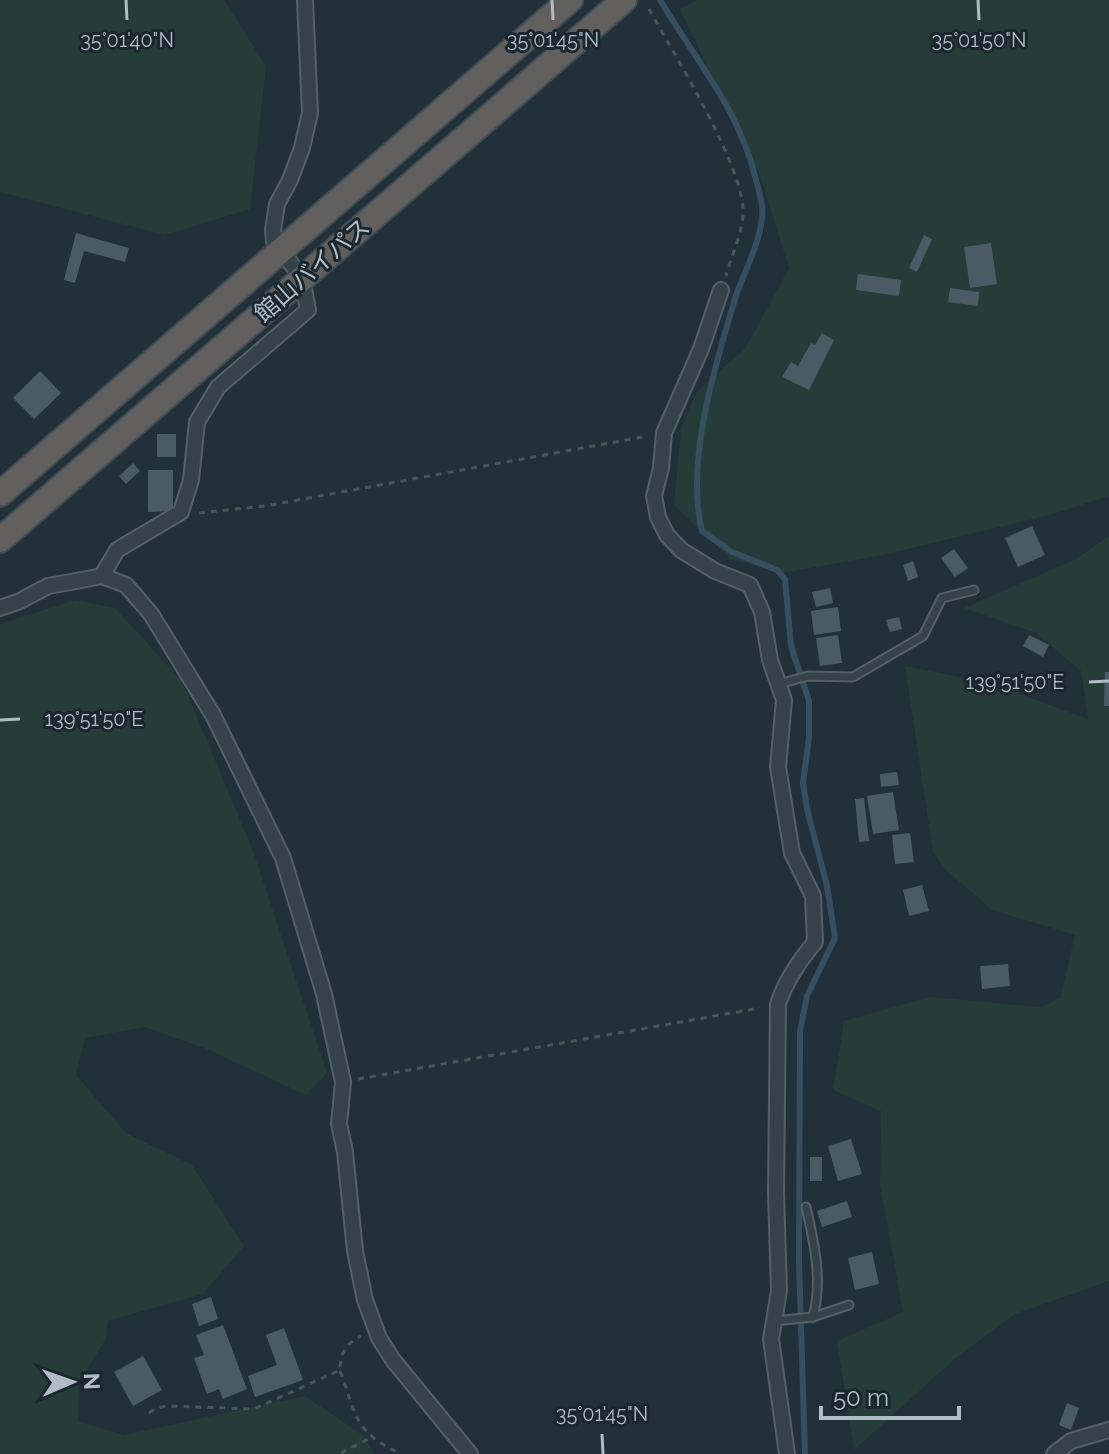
<svg xmlns="http://www.w3.org/2000/svg" width="1109" height="1454" font-family="Raleway,'Noto Sans JP',sans-serif">
<rect width="100%" height="100%" fill="#223039"/>
<!-- green -->
<g fill="#253c39">
<polygon points="0,0 224,0 266,66 250,209 165,235 0,192"/>
<polygon points="698,0 1109,0 1109,496 1053,514 883,555 782,573 730,559 674,505 681,428 697,391 745,349 789,268 761,178 680,9"/>
<polygon points="1109,536 1109,1281 1015,1314 957,1357 854,1450 837,1341 903,1312 880,1184 881,1111 833,1090 844,1021 930,997 1041,1007 1060,998 1075,935 992,910 946,870 933,852 905,666 990,683 1088,719 1081,671 1036,633 964,608 1076,559"/>
<polygon points="75,600 115,608 182,681 253,851 327,1073 306,1095 204,1048 145,1027 85,1038 76,1075 126,1133 192,1165 244,1246 203,1294 108,1321 106,1339 79,1382 78,1421 124,1435 305,1396 364,1436 374,1454 0,1454 0,624"/>
</g>
<g fill="none" stroke-linecap="round" stroke-linejoin="round">
<!-- stream -->
<path stroke="#364f60" stroke-width="6" d="M660 0C695 59 738 108 755 176 757 185 761 196 762 205 765 236 744 270 735 299 715 365 685 463 702 531L732 552 777 570 785 579 791 646 809 701V738L803 783 807 809 827 886 835 938 807 996 800 1031 799 1262 805 1454"/>
</g>
<!-- building -->
<g fill="#4a5b65">
<polygon points="76,233 129,248 125,262 84,251 75,283 64,280"/>
<polygon points="924,235 932,239 917,272 909,268"/>
<polygon points="991,243 997,284 970,288 964,247"/>
<polygon points="858,274 901,280 899,296 856,290"/>
<polygon points="950,288 979,292 978,306 948,302"/>
<polygon points="822,333 834,340 809,390 782,377 791,362 798,366 811,343 815,345"/>
<polygon points="40,371 61,393 34,419 13,398"/>
<rect x="157" y="434" width="19" height="23"/>
<polygon points="133,463 140,471 126,484 119,476"/>
<polygon points="148,470 173,470 173,511 148,512"/>
<polygon points="1032,526 1045,555 1018,567 1005,538"/>
<polygon points="954,549 968,568 955,577 941,558"/>
<polygon points="913,561 918,577 908,581 903,565"/>
<polygon points="830,588 833,603 816,607 812,592"/>
<polygon points="838,607 841,631 814,635 811,611"/>
<polygon points="899,617 902,629 890,632 886,620"/>
<polygon points="838,635 842,663 820,666 816,638"/>
<polygon points="1029,635 1049,645 1043,657 1023,646"/>
<polygon points="1105,672 1109,672 1109,706 1104,706"/>
<polygon points="897,772 899,785 881,787 880,774"/>
<polygon points="893,792 899,830 873,834 867,796"/>
<polygon points="864,798 869,841 859,842 855,799"/>
<polygon points="910,833 914,862 895,864 892,835"/>
<polygon points="922,885 929,911 909,916 903,890"/>
<polygon points="1008,964 1010,986 982,989 980,966"/>
<polygon points="851,1139 862,1174 838,1181 828,1146"/>
<rect x="810" y="1157" width="12" height="24"/>
<polygon points="847,1201 852,1217 822,1227 817,1211"/>
<polygon points="872,1252 879,1284 855,1290 848,1258"/>
<polygon points="211,1297 218,1319 199,1326 192,1304"/>
<polygon points="223,1325 247,1389 223,1399 219,1389 207,1394 194,1358 204,1355 196,1335"/>
<polygon points="284,1328 303,1380 255,1397 248,1376 277,1365 266,1335"/>
<polygon points="143,1356 162,1390 133,1406 114,1372"/>
<polygon points="1067,1403 1079,1408 1071,1430 1059,1425"/>
</g>
<g fill="none" stroke-linecap="round" stroke-linejoin="round">
<!-- service casing -->
<g stroke="#536067" stroke-width="11">
<g id="service">
<polyline points="779,684 808,676 853,677 923,636 942,598 974,590"/>
<polyline points="813,1317 849,1305"/>
<path d="M774 1321 813 1317C823 1280 814 1242 806 1207"/>
</g>
</g>
<!-- minor casing -->
<g stroke="#536067" stroke-width="18">
<g id="minor">
<path d="M721 290 701 349 664 433 661 468 654 496 658 517 667 535 681 550 715 571 750 585 762 612 770 660 784 700 778 767 792 853 813 896 815 942C799 961 786 980 778 1004L776 1193 779 1291 771 1339 787 1454"/>
<polyline points="102,576 117,550 181,512 191,480 197,422 218,387 308,310 302,278 274,241 273,230 277,204 290,180 302,148 310,113 305,0"/>
<polyline points="0,608 20,601 48,586 71,582 102,576 126,585 151,614 213,715 283,858 324,994 343,1082 339,1124 345,1152 355,1251 365,1300 379,1338 393,1360 470,1454"/>
<polyline points="1054,1454 1071,1441 1109,1430"/>
</g>
</g>
<!-- trunk casing -->
<g stroke="#404d54" stroke-width="28">
<g id="trunk">
<polyline points="0,494 570,0"/>
<polyline points="0,540 624,0"/>
</g>
</g>
<!-- path -->
<g stroke="#445857" stroke-width="3" stroke-dasharray="6 6" stroke-linecap="butt">
<path d="M649 9C673 53 747 170 743 216 741 236 731 257 726 276"/>
<polyline points="199,513 265,506 648,436"/>
<polyline points="358,1079 760,1008"/>
<path d="M340 1371C357 1416 353 1431 401 1454"/>
<path d="M149 1413 157 1408 167 1406 254 1409 340 1370C340 1353 346 1344 361 1336"/>
<polyline points="341,1453 372,1437"/>
</g>
<!-- service -->
<use href="#service" stroke="#364249" stroke-width="7"/>
<!-- minor -->
<use href="#minor" stroke="#364249" stroke-width="14"/>
<!-- trunk -->
<use href="#trunk" stroke="#62605e" stroke-width="24"/>
</g>
<!-- ticks -->
<path fill="none" stroke="#b0bdc5" stroke-width="3" d="M126 0 127 20M552 0 553 20M978 0 979 20M1089 682 1109 681M0 720 20 719M602 1434 603 1454"/>
<g text-anchor="middle" dominant-baseline="central" stroke-width="6" stroke-linejoin="round" paint-order="stroke">
<!-- street labels -->
<g font-size="24" fill="#b0bdc5" stroke="#1b272e">
<text transform="translate(312 270) rotate(-41)">館山バイパス</text>
</g>
</g>
<g font-size="20" text-anchor="middle" fill="#b0bdc5" stroke="#1b272e" stroke-width="6" stroke-linejoin="round" paint-order="stroke">
<text x="127" y="47">35°01'40"N</text>
<text x="553" y="47">35°01'45"N</text>
<text x="979" y="47">35°01'50"N</text>
<text x="1015" y="689">139°51'50"E</text>
<text x="94" y="726">139°51'50"E</text>
<text x="602" y="1421">35°01'45"N</text>
</g>
<!-- north arrow -->
<g transform="translate(72 1382) rotate(88)" stroke="#1b272e" stroke-width="6" paint-order="stroke">
<path d="M0-6L14 30L0 20L-14 30Z" fill="#b0bdc5"/>
<text y="-12" font-size="22" font-weight="bold" text-anchor="middle" fill="#b0bdc5">N</text>
</g>
<!-- scale -->
<path d="M821 1406v12h138v-12" fill="none" stroke="#b0bdc5" stroke-width="4"/>
<text x="833" y="1406" font-size="24" fill="#b0bdc5" stroke="#1b272e" stroke-width="6" paint-order="stroke">50 m</text>
</svg>
